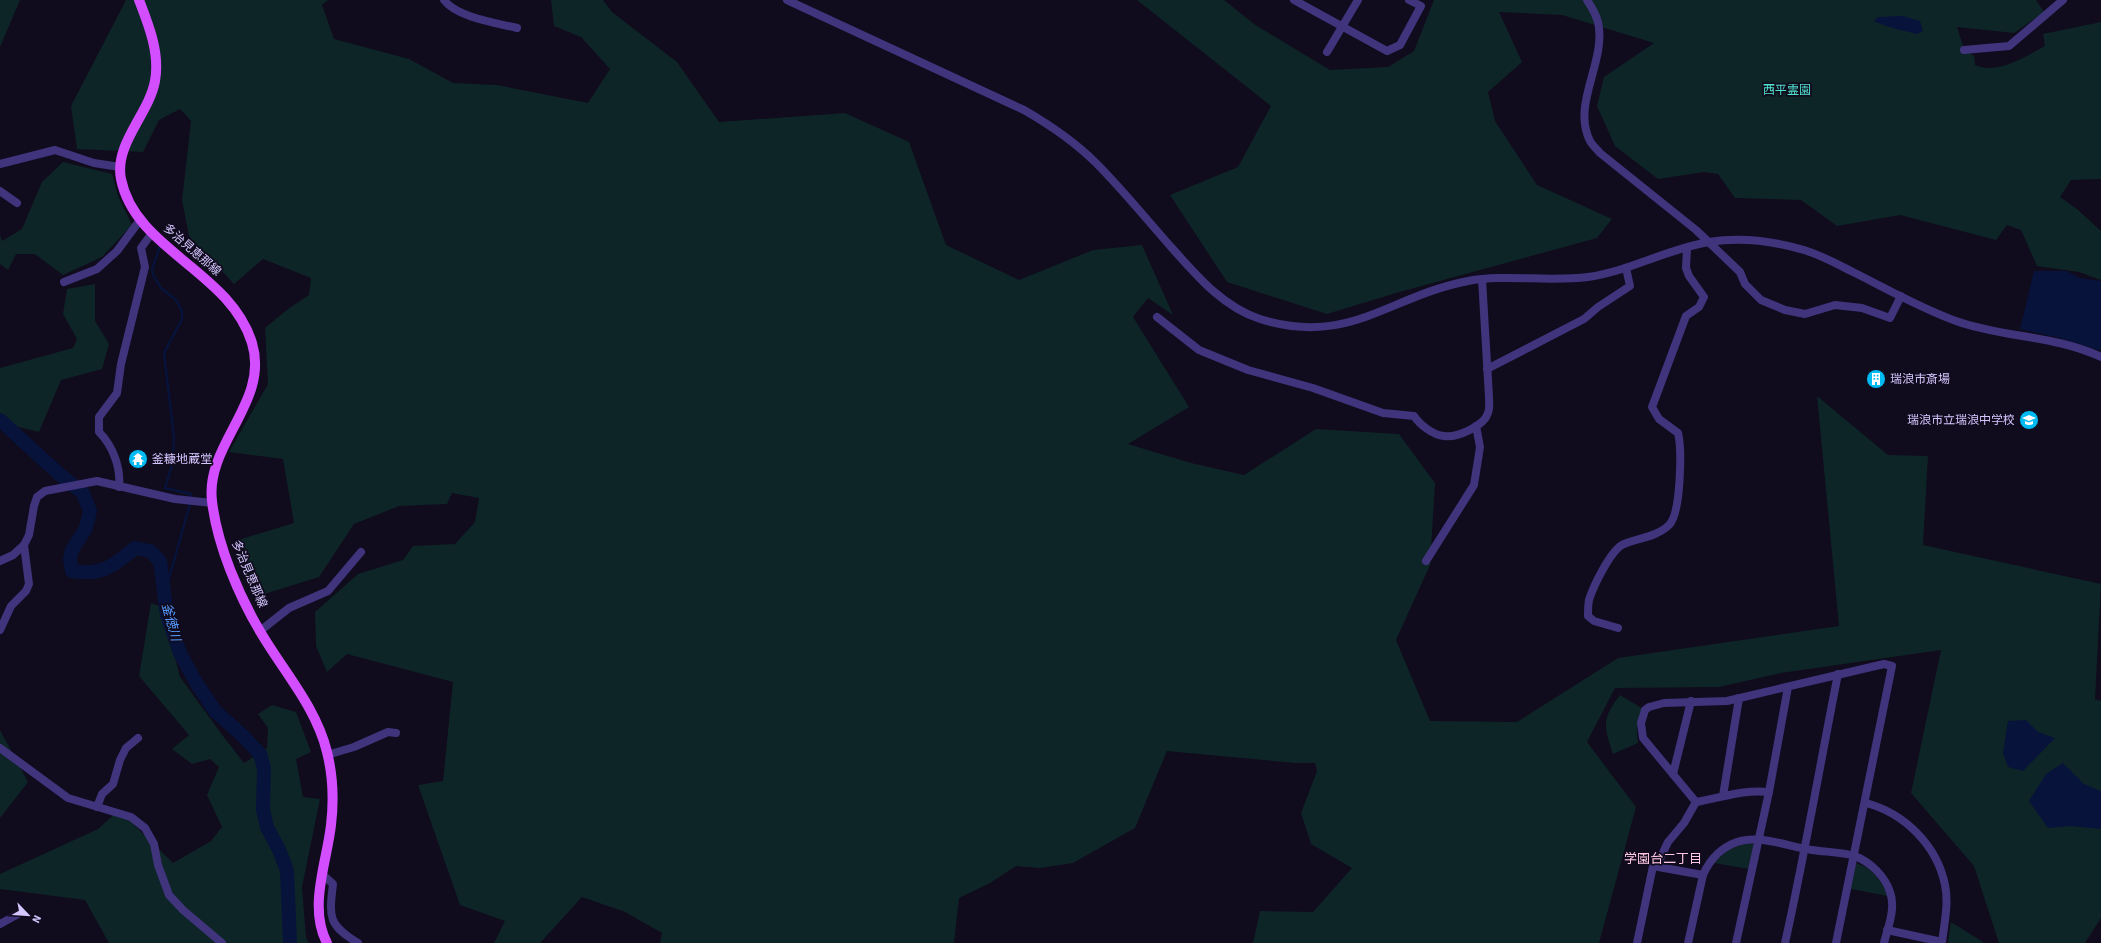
<svg xmlns="http://www.w3.org/2000/svg" width="2101" height="943" font-family="'Source Sans 3','Noto Sans JP',sans-serif">
<rect width="100%" height="100%" fill="#100b1d"/>
<!-- green -->
<g fill="#0e2527">
<polygon points="0,0 20,0 0,47"/>
<polygon points="126,0 328,0 322,5 334,39 409,59 453,83 497,85 588,103 610,69 581,37 554,26 551,0 603,0 612,12 677,62 719,122 845,113 909,142 946,245 1019,280 1093,250 1142,245 1173,315 1148,298 1133,317 1189,407 1128,444 1191,463 1244,475 1316,429 1399,434 1435,483 1430,565 1396,640 1430,721 1517,722 1618,658 1839,626 1817,396 1888,455 1928,456 1923,545 2101,584 2095,699 2101,701 2101,918 2085,943 1999,943 1974,866 1911,793 1941,650 1781,673 1719,687 1615,688 1587,742 1636,807 1599,943 1253,943 1260,911 1313,912 1352,868 1311,844 1301,813 1317,771 1315,763 1295,763 1167,751 1135,828 1073,863 1040,868 1016,866 990,883 959,898 954,943 660,943 662,933 625,912 582,897 540,943 494,943 505,921 460,905 418,785 443,781 453,682 347,654 327,672 316,646 315,612 358,574 403,560 413,546 455,544 475,522 479,498 452,493 447,504 399,506 354,524 319,577 258,596 235,541 294,523 283,459 229,452 268,384 265,328 288,309 309,295 311,278 263,259 234,284 189,236 182,200 191,121 180,109 159,120 143,152 77,149 71,106"/>
<path d="M1137 0H1224L1254 24 1330 70 1388 67 1414 51 1434 0H2036L2044 12 2014 33 1957 27 1964 49 1974 56 1975 65C1998 75 2024 57 2045 46L2043 34 2101 22V179L2071 180 2060 197 2077 209 2101 231V280L2079 272 2037 266 2021 230 2007 225 1996 240 1900 215 1837 226 1801 200 1735 198 1718 174 1704 172 1658 179 1615 146 1597 106 1604 77 1654 43 1562 15 1499 12 1522 62 1488 92 1495 121 1537 185 1612 219 1597 238 1396 293 1327 314 1227 282 1170 195 1238 167 1271 106Z"/>
<polygon points="63,162 112,174 118,196 132,225 102,257 63,275 35,254 16,254 8,270 0,264 0,235 2,241 22,229 42,182"/>
<polygon points="95,284 95,321 109,344 102,369 61,380 39,432 15,426 0,413 0,368 73,348 77,339 63,314 67,289"/>
<polygon points="151,603 162,607 180,677 223,736 244,763 267,748 268,728 258,714 272,705 296,712 311,752 296,759 303,797 320,799 302,887 306,938 309,943 109,943 85,900 0,889 0,874 98,829 119,810 173,863 211,841 222,827 207,795 219,767 210,759 192,764 172,749 189,735 139,676"/>
<path d="M1620 695 1645 710C1637 721 1636 729 1638 743L1613 754C1604 726 1601 720 1620 695Z"/>
<polygon points="0,730 28,782 0,818"/>
<polygon points="1744,844 1755,844 1749,869 1714,863 1729,849"/>
<path d="M1856 863C1873 868 1881 881 1888 896L1851 889Z"/>
<polygon points="1951,922 1983,942 1983,943 1948,943"/>
</g>
<!-- water -->
<g fill="#07133a">
<path d="M1903 16 1920 21 1923 31 1917 34C1904 31 1887 27 1874 21L1878 17Z"/>
<polygon points="2034,271 2067,271 2079,278 2101,281 2101,351 2060,338 2020,329"/>
<polygon points="2026,720 2038,732 2055,738 2023,771 2008,767 2003,753 2008,721"/>
<polygon points="2063,763 2084,784 2101,791 2101,829 2072,826 2048,828 2029,801 2046,774"/>
</g>
<g fill="none" stroke-linecap="round" stroke-linejoin="round">
<!-- stream -->
<polyline stroke="#07133a" stroke-width="2.5" points="160,246 152,270 154,277 161,288 176,300 182,311 182,319 164,353 174,438 172,465 165,488 191,494 189,507 165,593"/>
<!-- river -->
<path stroke="#07133a" stroke-width="14" d="M0 420 59 474 83 493 90 511 86 528 72 550 70 559 72 571C102 576 113 566 135 548L150 551 160 561 167 615 180 653 197 684 215 711 243 736 260 754 264 768 263 810 267 827 280 852 287 871 290 943"/>
<!-- minor -->
<g stroke="#40347d" stroke-width="8">
<path d="M444 0C456 17 497 23 517 28"/>
<path d="M787 0 1024 110C1050 125 1074 141 1096 163 1123 190 1147 220 1172 248 1197 276 1223 307 1260 319 1349 347 1389 296 1468 281 1504 274 1549 282 1588 277 1630 271 1667 249 1709 242 1740 237 1773 241 1804 250 1821 255 1837 264 1853 272 1887 289 1920 308 1956 321 2003 338 2055 335 2101 357"/>
<polyline points="1294,0 1387,51 1400,45 1421,6 1409,0"/>
<path d="M1587 0C1591 6 1596 15 1598 22 1607 61 1571 104 1590 141 1592 145 1597 149 1600 153L1696 230 1740 272 1745 284 1761 300 1785 310 1805 314 1835 305 1862 308 1890 318 1901 296"/>
<polyline points="1964,50 2009,46 2063,0"/>
<polyline points="1327,52 1358,0"/>
<polyline points="0,164 55,150 94,163 120,167"/>
<polyline points="0,191 17,203"/>
<polyline points="64,282 97,269 117,251 140,220"/>
<path d="M1157 317 1199 350 1248 370 1313 388 1383 413 1414 416C1420 425 1433 435 1444 436 1457 438 1484 426 1488 413 1490 408 1489 402 1489 397L1482 279"/>
<polyline points="1487,369 1584,319 1598,307 1630,286 1626,268"/>
<path d="M119 487C121 468 113 446 99 432V417L117 393 121 364 145 267 141 248 152 233"/>
<polyline points="0,561 13,555 24,545 29,535 34,506 37,497 45,491 97,481 175,499 212,503"/>
<polyline points="1426,561 1474,485 1480,447 1476,426"/>
<path d="M1618 628 1594 621 1588 616C1588 611 1588 605 1589 600 1593 587 1611 549 1624 544 1638 538 1657 537 1669 525 1681 514 1682 449 1678 433L1659 419 1652 407 1686 316 1699 307 1704 297 1689 276 1686 268 1687 248"/>
<polyline points="0,630 11,606 26,591 29,584 24,545"/>
<polyline points="260,631 289,608 328,591 361,552"/>
<polyline points="0,748 68,798 131,817 145,828 154,844 158,865 169,895 183,910 222,943"/>
<polyline points="327,755 354,747 388,732 396,733"/>
<polyline points="1673,774 1691,701"/>
<polyline points="1723,796 1739,698"/>
<polyline points="1696,802 1643,738 1641,723 1645,710 1649,707 1664,703 1727,701 1884,664 1892,666 1836,943"/>
<path d="M1866 803C1904 813 1937 845 1945 885 1949 904 1944 924 1942 943"/>
<polyline points="97,807 102,794 113,784 120,760 126,748 138,738"/>
<polyline points="1653,866 1703,875"/>
<path d="M323 875 333 884C329 917 328 925 358 943"/>
<polyline points="0,924 20,913"/>
<polyline points="1887,930 1942,942"/>
<path d="M1637 943 1653 866 1658 863 1668 842 1684 823 1696 802C1721 798 1743 789 1769 792"/>
<path d="M1688 943 1703 875C1710 859 1720 848 1737 842 1760 834 1789 847 1812 850 1825 852 1842 852 1855 856 1870 862 1885 876 1890 892 1896 908 1888 927 1884 943"/>
<polyline points="1736,943 1769,792 1788,687"/>
<path d="M1785 943C1805 854 1820 764 1838 674"/>
</g>
<!-- major -->
<path stroke="#d34eff" stroke-width="10" d="M139 0C149 26 160 53 155 81 149 114 114 144 121 179 135 250 230 271 252 343 270 402 205 444 212 501 217 545 239 596 261 633 284 672 316 707 327 752 333 776 334 800 331 825 327 862 308 907 327 943"/>
</g>
<!-- icons -->
<defs>
<g id="building-disc" transform="scale(1)"><circle r="9.5" fill="#00bbf2" stroke="#100b1d"/><path d="M-4-6H4V6H1V3H-1V6H-4ZM-2.5-4.3h1.7v1.8h-1.7ZM.8-4.3h1.7v1.8H.8ZM-2.5-1h1.7V.8h-1.7ZM.8-1h1.7V.8H.8Z" fill="#fff"/></g>
<g id="school-disc" transform="scale(1)"><circle r="9.5" fill="#00bbf2" stroke="#100b1d"/><path d="M0-5L7-2L0 1L-7-2ZM-4 1L0 2.5L4 1V4Q0 6-4 4Z" fill="#fff"/></g>
<g id="temple-disc" transform="scale(1)"><circle r="9.5" fill="#00bbf2" stroke="#100b1d"/><path d="M0-6L5-2H3V0L6.5 2.5H4V6H1.5V3h-3V6H-4V2.5H-6.5L-3 0V-2H-5Z" fill="#fff"/></g>
</defs>
<g fill-rule="evenodd">
<use href="#building-disc" x="1876" y="379"/>
<use href="#school-disc" x="2029" y="420"/>
<use href="#temple-disc" x="138" y="459"/>
</g>
<g text-anchor="middle" dominant-baseline="central" stroke-width="3.5" stroke-linejoin="round" paint-order="stroke">
<!-- park labels -->
<g font-size="12" fill="#50e1cf" stroke="#100b1d">
<text x="1787" y="90">西平霊園</text>
</g>
<!-- street labels -->
<g font-size="12" fill="#d4c7ff" stroke="#100b1d">
<text transform="translate(192 250) rotate(41)">多治見恵那線</text>
<text transform="translate(249 574) rotate(67)">多治見恵那線</text>
</g>
<!-- poi labels -->
<g font-size="12" fill="#d4c7ff" stroke="#100b1d" text-anchor="start">
<text x="1890" y="379">瑞浪市斎場</text>
<text x="2015" y="420" text-anchor="end">瑞浪市立瑞浪中学校</text>
<text x="152" y="459">釜糠地蔵堂</text>
</g>
<!-- water labels -->
<g font-size="13" font-style="italic" fill="#559bff" stroke="#100b1d">
<text transform="translate(171 622) rotate(75)">釜徳川</text>
</g>
<!-- neighbourhood labels -->
<g font-size="13" fill="#ffc9e4" stroke="#100b1d">
<text x="1663" y="859">学園台二丁目</text>
</g>
</g>
<!-- north arrow -->
<g transform="translate(28 915) rotate(115)" stroke="#100b1d" stroke-width="3" paint-order="stroke">
<path d="M0-3L7 15L0 10L-7 15Z" fill="#d4c7ff"/>
<text y="-6" font-size="11" font-weight="bold" text-anchor="middle" fill="#d4c7ff">N</text>
</g>
</svg>
